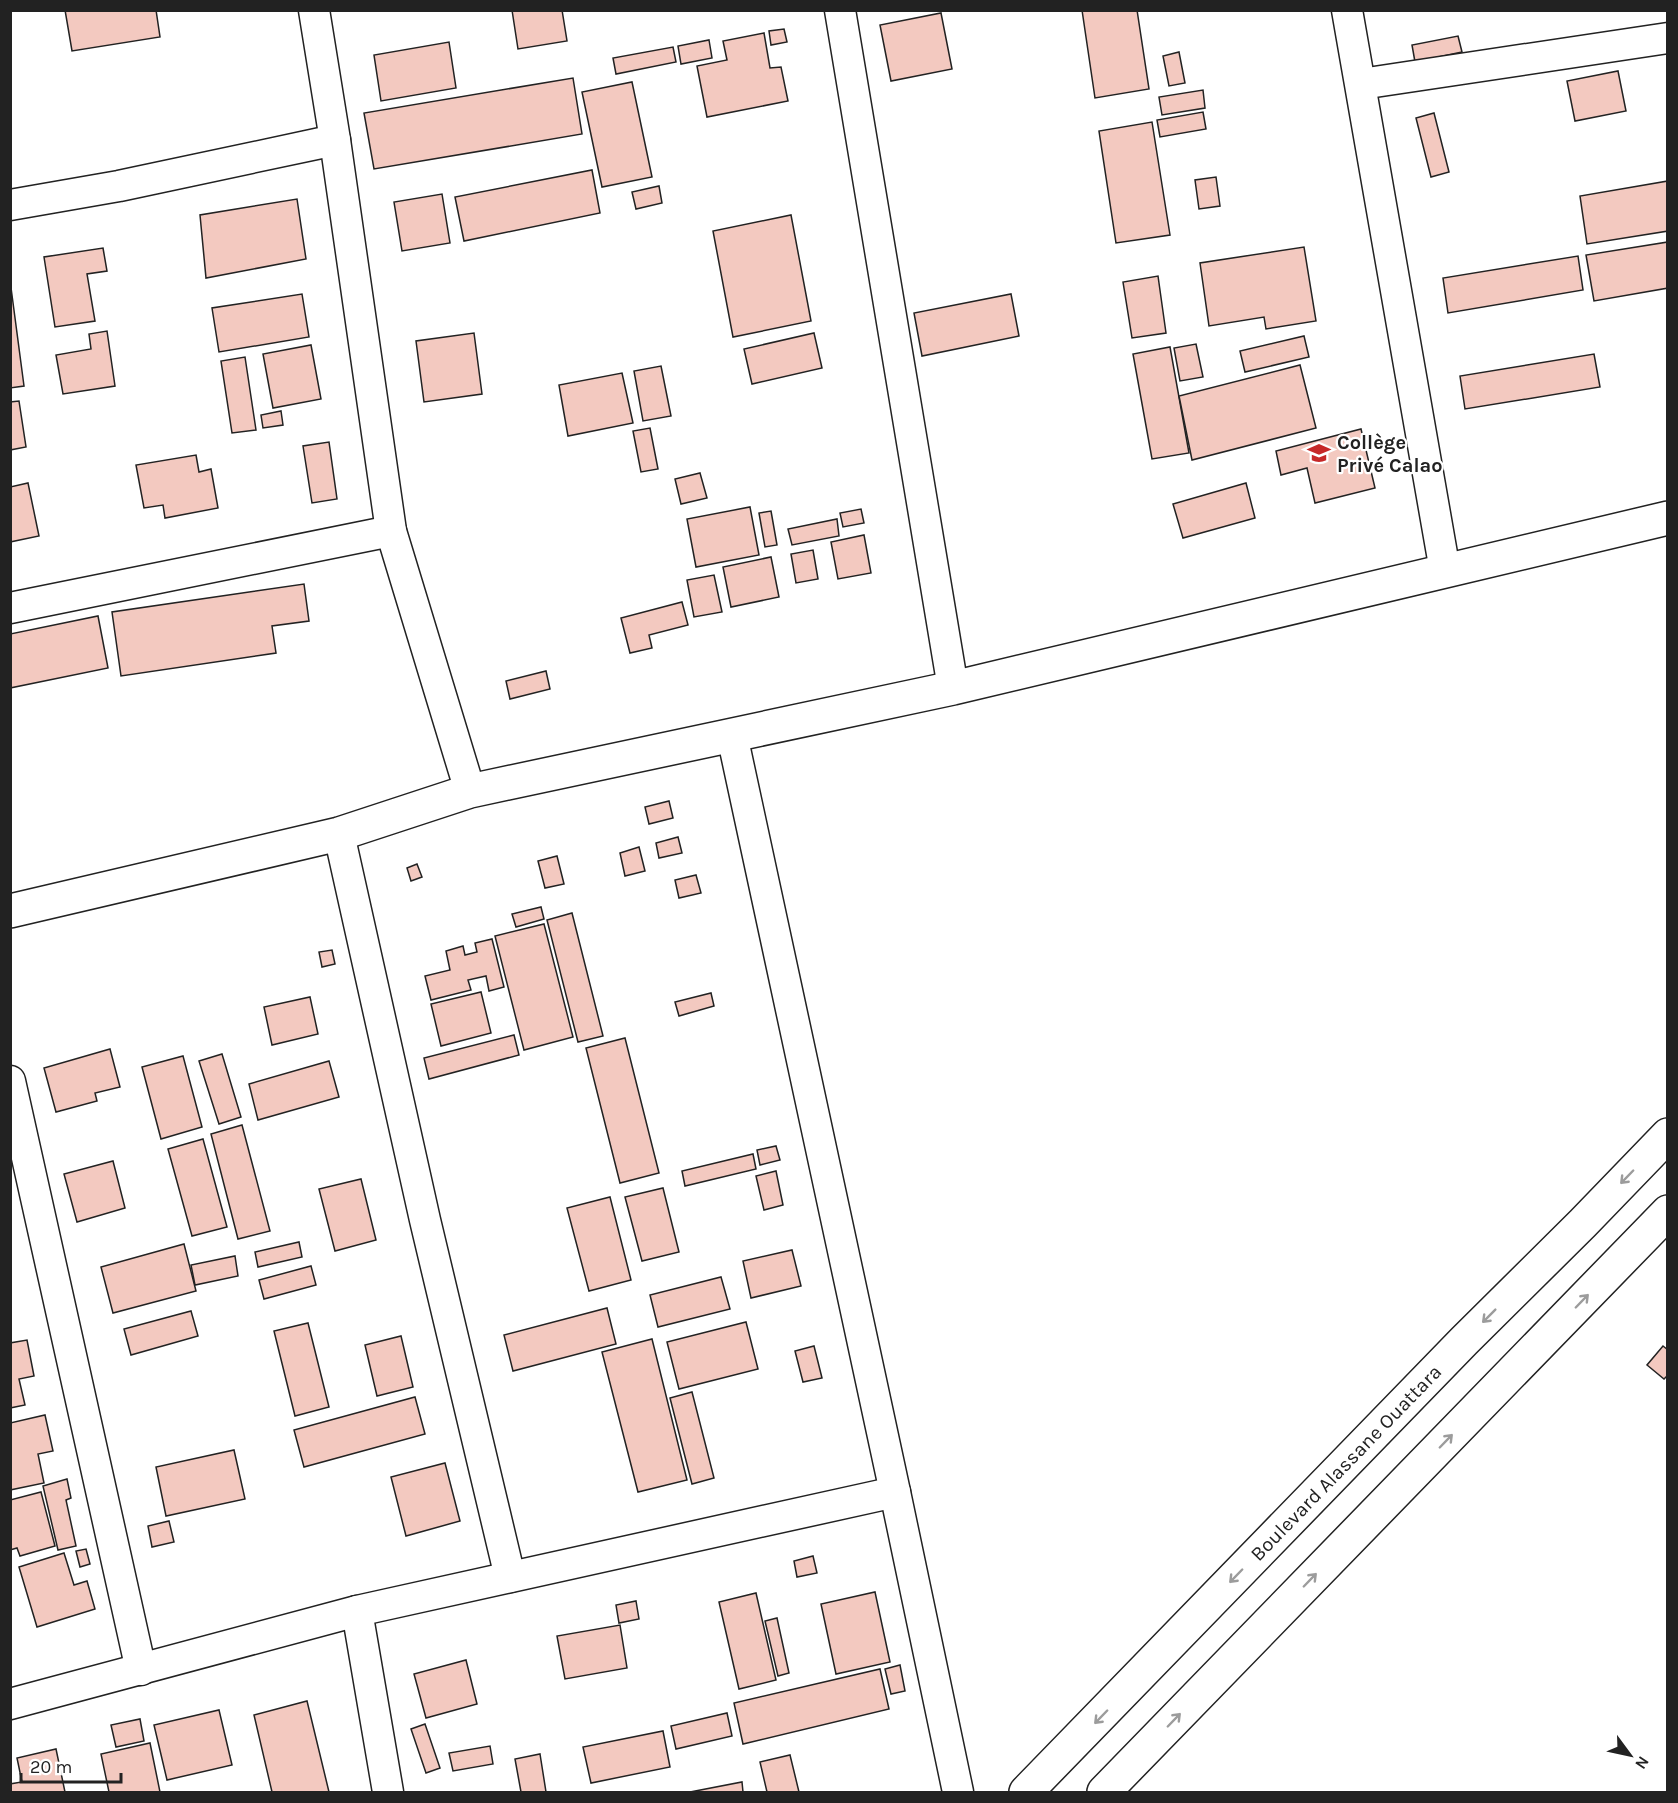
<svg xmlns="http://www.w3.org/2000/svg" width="1678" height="1803" font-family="Karla,sans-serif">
<rect width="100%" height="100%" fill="#fff"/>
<!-- building -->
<g fill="#f3c9c0" stroke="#222" stroke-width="1.5">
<polygon points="65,10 156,10 160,37 72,51"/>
<polygon points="512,10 562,10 567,41 518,49"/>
<polygon points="1082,10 1137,10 1149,89 1095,98"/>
<polygon points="941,13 952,69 891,81 880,25"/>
<polygon points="784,29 787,42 771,45 769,31"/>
<polygon points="764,33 770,68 781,67 788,101 707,117 697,66 727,60 723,41"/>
<polygon points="1458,36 1462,52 1415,62 1412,45"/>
<polygon points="709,40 712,58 681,64 678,46"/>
<polygon points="449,42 456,88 381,101 374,55"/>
<polygon points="673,47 676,62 616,74 613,58"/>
<polygon points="1179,52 1185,83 1169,86 1163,56"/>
<polygon points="1618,71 1626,111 1575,121 1567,81"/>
<polygon points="573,78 582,134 374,169 364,113"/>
<polygon points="632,82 652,177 602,187 582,92"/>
<polygon points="1203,90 1205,108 1162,115 1159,97"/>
<polygon points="1203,112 1206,129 1160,137 1157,120"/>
<polygon points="1434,113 1449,172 1431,177 1416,118"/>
<polygon points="1152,122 1170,235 1116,243 1099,131"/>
<polygon points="592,170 600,213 464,241 455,197"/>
<polygon points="1216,177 1220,206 1199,209 1195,180"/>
<polygon points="1668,181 1668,231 1587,244 1580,196"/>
<polygon points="659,186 662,203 636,209 632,192"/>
<polygon points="442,194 450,243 402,251 394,202"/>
<polygon points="297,199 306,259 206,278 200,215"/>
<polygon points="791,215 811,321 733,337 713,231"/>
<polygon points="1668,242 1668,288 1594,301 1586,255"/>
<polygon points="1304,247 1316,321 1266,329 1264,317 1209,326 1200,263"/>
<polygon points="103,248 107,271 87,274 95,321 55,327 44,257"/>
<polygon points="1578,256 1583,290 1448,313 1443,278"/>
<polygon points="1158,276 1166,333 1132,338 1123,282"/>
<polygon points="10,280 24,386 10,388"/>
<polygon points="302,294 309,337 219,352 212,308"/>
<polygon points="1011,294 1019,336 922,356 914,313"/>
<polygon points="107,331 115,386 63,394 56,355 91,349 89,334"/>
<polygon points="474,333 482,394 424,402 416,341"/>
<polygon points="814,333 822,368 752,384 744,349"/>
<polygon points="1304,336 1309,357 1245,372 1240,351"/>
<polygon points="1196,344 1203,377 1180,381 1174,348"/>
<polygon points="311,345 321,399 273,408 263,354"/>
<polygon points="1170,347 1189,453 1152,459 1133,354"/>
<polygon points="1594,354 1600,387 1465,409 1460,376"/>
<polygon points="245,357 256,430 232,433 221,361"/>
<polygon points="1300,365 1316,428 1192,460 1179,396"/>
<polygon points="661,366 671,416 643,421 634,371"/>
<polygon points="622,373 633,423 568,436 559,385"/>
<polygon points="19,401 26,447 10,450 10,402"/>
<polygon points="281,411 283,425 263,428 261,415"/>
<polygon points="650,428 658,469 641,472 633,431"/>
<polygon points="1361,429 1375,488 1315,503 1307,468 1281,475 1276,451"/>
<polygon points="329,442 337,499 312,503 303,446"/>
<polygon points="196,455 199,472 211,469 218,508 165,518 163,505 144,508 136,465"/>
<polygon points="700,473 707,498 681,504 675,479"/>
<polygon points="28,483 39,536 10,542 10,487"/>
<polygon points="1246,483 1255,518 1183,538 1173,504"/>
<polygon points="750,507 759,555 696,567 687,519"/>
<polygon points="861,509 864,523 843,527 840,513"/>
<polygon points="771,511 777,545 765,547 759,513"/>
<polygon points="837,519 839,536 792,545 788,529"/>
<polygon points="864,535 871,573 838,579 831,542"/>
<polygon points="813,550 818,579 796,583 791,554"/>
<polygon points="771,557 779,597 731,607 723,567"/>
<polygon points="714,575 722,612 694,617 687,580"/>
<polygon points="304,584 309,621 272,626 276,653 121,676 112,612"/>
<polygon points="682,602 688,625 649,635 652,648 630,653 621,618"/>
<polygon points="98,616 108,668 10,688 10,634"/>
<polygon points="546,671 550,689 510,699 506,681"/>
<polygon points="669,801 673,818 649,824 645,807"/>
<polygon points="678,837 682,853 659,858 656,843"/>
<polygon points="639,847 645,871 625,876 620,853"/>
<polygon points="557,856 564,884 545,888 538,861"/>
<polygon points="417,864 422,877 411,881 407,868"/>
<polygon points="696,875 701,893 679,898 675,880"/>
<polygon points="541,907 544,919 516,927 512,914"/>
<polygon points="572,913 603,1036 578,1042 547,920"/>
<polygon points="544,924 573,1037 524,1050 495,936"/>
<polygon points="492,939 504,987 489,991 486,976 468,980 471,990 431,1000 425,976 450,970 446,951 463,946 465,955 477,952 475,943"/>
<polygon points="332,950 335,964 322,967 319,952"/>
<polygon points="481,992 491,1033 441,1046 431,1004"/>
<polygon points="711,993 714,1006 679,1016 675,1002"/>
<polygon points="310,997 318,1034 272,1045 264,1007"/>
<polygon points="514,1035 519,1055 429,1079 424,1058"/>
<polygon points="625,1038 659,1173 620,1183 586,1048"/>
<polygon points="110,1049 120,1087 95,1093 97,1101 56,1112 44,1068"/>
<polygon points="222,1054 241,1117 219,1124 199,1061"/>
<polygon points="183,1056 202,1127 161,1139 142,1067"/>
<polygon points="329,1061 339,1097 258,1120 249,1084"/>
<polygon points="242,1125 270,1231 238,1239 211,1134"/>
<polygon points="203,1139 227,1227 192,1236 168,1149"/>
<polygon points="776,1146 780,1160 760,1165 757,1150"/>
<polygon points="753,1154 756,1169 685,1186 682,1171"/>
<polygon points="113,1161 125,1208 77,1222 64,1174"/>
<polygon points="776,1171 783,1205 764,1210 756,1176"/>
<polygon points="361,1179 376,1240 335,1251 319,1189"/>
<polygon points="663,1188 679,1252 642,1261 625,1197"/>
<polygon points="610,1197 631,1280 589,1291 567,1208"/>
<polygon points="299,1242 302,1257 258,1267 255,1252"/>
<polygon points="184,1244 196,1291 113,1313 101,1267"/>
<polygon points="792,1250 801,1286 751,1298 743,1261"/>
<polygon points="235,1256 238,1276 195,1285 191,1265"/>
<polygon points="311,1266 316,1285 264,1299 259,1280"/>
<polygon points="721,1277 730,1309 658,1327 650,1295"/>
<polygon points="607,1308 616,1344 513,1371 504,1335"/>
<polygon points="191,1311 198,1336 131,1355 124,1329"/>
<polygon points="746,1322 758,1369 679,1389 667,1342"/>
<polygon points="308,1323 329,1407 295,1416 274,1331"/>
<polygon points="401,1336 413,1387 377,1396 365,1345"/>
<polygon points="652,1339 687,1480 638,1492 602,1352"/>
<polygon points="27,1340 34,1376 19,1379 25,1405 10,1408 10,1343"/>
<polygon points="814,1346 822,1378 803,1382 795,1351"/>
<polygon points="1663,1346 1668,1350 1668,1375 1664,1379 1647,1365"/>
<polygon points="692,1392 714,1478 692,1484 670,1398"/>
<polygon points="415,1397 425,1434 304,1467 294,1430"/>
<polygon points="45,1415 53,1451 38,1454 44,1483 10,1490 10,1423"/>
<polygon points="234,1450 245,1499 166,1516 156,1467"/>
<polygon points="445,1463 460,1521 406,1536 391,1477"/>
<polygon points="67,1479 71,1498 66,1500 76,1546 58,1550 43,1486"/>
<polygon points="41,1492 55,1546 20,1556 17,1548 10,1550 10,1500"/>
<polygon points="169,1521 174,1542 152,1547 148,1526"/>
<polygon points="86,1549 90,1564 80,1567 76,1551"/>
<polygon points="64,1553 74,1585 87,1581 95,1609 37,1627 19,1567"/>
<polygon points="813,1556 817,1573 797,1577 794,1561"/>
<polygon points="875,1592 890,1662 836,1674 821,1604"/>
<polygon points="756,1593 776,1680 739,1689 719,1602"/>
<polygon points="636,1601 639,1619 619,1623 616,1605"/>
<polygon points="777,1618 789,1673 778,1676 765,1621"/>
<polygon points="620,1625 627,1668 565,1679 557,1636"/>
<polygon points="466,1660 477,1704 426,1718 414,1674"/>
<polygon points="900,1665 905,1691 891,1694 885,1669"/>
<polygon points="880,1669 889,1709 743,1744 734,1703"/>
<polygon points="307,1701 329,1792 272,1792 254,1715"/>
<polygon points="219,1710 232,1765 167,1780 154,1725"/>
<polygon points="727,1713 732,1736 676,1749 671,1726"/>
<polygon points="140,1719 144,1741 116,1747 111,1725"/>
<polygon points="425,1724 440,1768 426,1773 411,1729"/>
<polygon points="663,1731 670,1767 591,1783 583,1747"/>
<polygon points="150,1743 160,1792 109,1792 101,1754"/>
<polygon points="490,1746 493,1764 453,1771 449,1753"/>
<polygon points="56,1749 65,1792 10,1792 10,1784 22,1782 17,1758"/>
<polygon points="540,1754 546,1792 521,1792 515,1759"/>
<polygon points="790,1755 799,1792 767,1792 760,1762"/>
<polygon points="742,1782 743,1792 690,1792"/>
</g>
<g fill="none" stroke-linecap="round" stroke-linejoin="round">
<!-- street casing -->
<g stroke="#222" stroke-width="33">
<g id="street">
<polyline points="314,10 335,140 391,531 470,791"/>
<polyline points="840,10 953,688"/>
<polyline points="1347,10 1445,571"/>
<polyline points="1361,84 1668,38"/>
<polyline points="10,205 119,186 335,140"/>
<polyline points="10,608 391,531"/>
<polyline points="732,735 895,1492 958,1792"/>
<polyline points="339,834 425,1220 510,1577"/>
<polyline points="10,1081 141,1670"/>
<polyline points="357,1611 388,1792"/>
<polyline points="10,1704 357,1611 895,1492"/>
</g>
</g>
<!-- primary casing -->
<g stroke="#222" stroke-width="36">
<g id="primary">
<polyline points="10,911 339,834 470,791 953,688 1668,518"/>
<path id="s1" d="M1026 1792 1464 1341 1583 1223 1668 1135"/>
<polyline points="1104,1792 1668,1212"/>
</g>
</g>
<!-- street -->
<use href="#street" stroke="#fff" stroke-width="30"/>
<!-- primary -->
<use href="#primary" stroke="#fff" stroke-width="33"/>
</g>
<!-- one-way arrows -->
<defs><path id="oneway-shaft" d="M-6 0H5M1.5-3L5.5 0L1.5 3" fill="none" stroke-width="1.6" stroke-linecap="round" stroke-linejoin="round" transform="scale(1.5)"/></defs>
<g stroke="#9c9c9c">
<use href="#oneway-shaft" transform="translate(1627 1177) rotate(134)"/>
<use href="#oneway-shaft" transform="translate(1582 1301) rotate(-46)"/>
<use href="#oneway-shaft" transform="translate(1489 1316) rotate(135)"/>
<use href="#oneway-shaft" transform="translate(1446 1441) rotate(-46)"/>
<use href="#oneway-shaft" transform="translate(1236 1576) rotate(134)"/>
<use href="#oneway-shaft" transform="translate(1310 1580) rotate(-46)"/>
<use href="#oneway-shaft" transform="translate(1101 1717) rotate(134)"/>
<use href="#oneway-shaft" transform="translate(1174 1720) rotate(-46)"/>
</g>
<!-- icons -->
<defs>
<g id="school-bare" transform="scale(1.8)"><path d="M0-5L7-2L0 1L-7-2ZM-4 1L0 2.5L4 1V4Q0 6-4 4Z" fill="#c62828" stroke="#fff" stroke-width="2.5" paint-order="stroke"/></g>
</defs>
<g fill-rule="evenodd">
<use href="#school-bare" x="1319" y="453"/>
</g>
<g text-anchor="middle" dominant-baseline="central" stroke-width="4.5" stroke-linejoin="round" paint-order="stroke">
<!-- poi labels -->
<g font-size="20" font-weight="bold" fill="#222" stroke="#fff" text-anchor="start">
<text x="1337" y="442">Collège<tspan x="1337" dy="23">Privé Calao</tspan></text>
</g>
<!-- street labels -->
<g font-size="20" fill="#222" stroke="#fff">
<text stroke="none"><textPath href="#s1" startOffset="459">Boulevard Alassane Ouattara</textPath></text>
</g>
</g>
<!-- border -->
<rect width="1678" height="1803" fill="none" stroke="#222222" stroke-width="24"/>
<!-- north arrow -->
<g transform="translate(1630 1755) rotate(123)" stroke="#ffffff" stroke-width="4.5" paint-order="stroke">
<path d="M0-4.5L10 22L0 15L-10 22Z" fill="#222222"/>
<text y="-9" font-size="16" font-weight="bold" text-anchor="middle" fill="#222222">N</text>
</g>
<!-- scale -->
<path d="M21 1773v9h100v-9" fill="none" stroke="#222222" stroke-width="3"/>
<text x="30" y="1773" font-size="18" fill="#222222" stroke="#ffffff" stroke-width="4.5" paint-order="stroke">20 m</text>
</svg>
